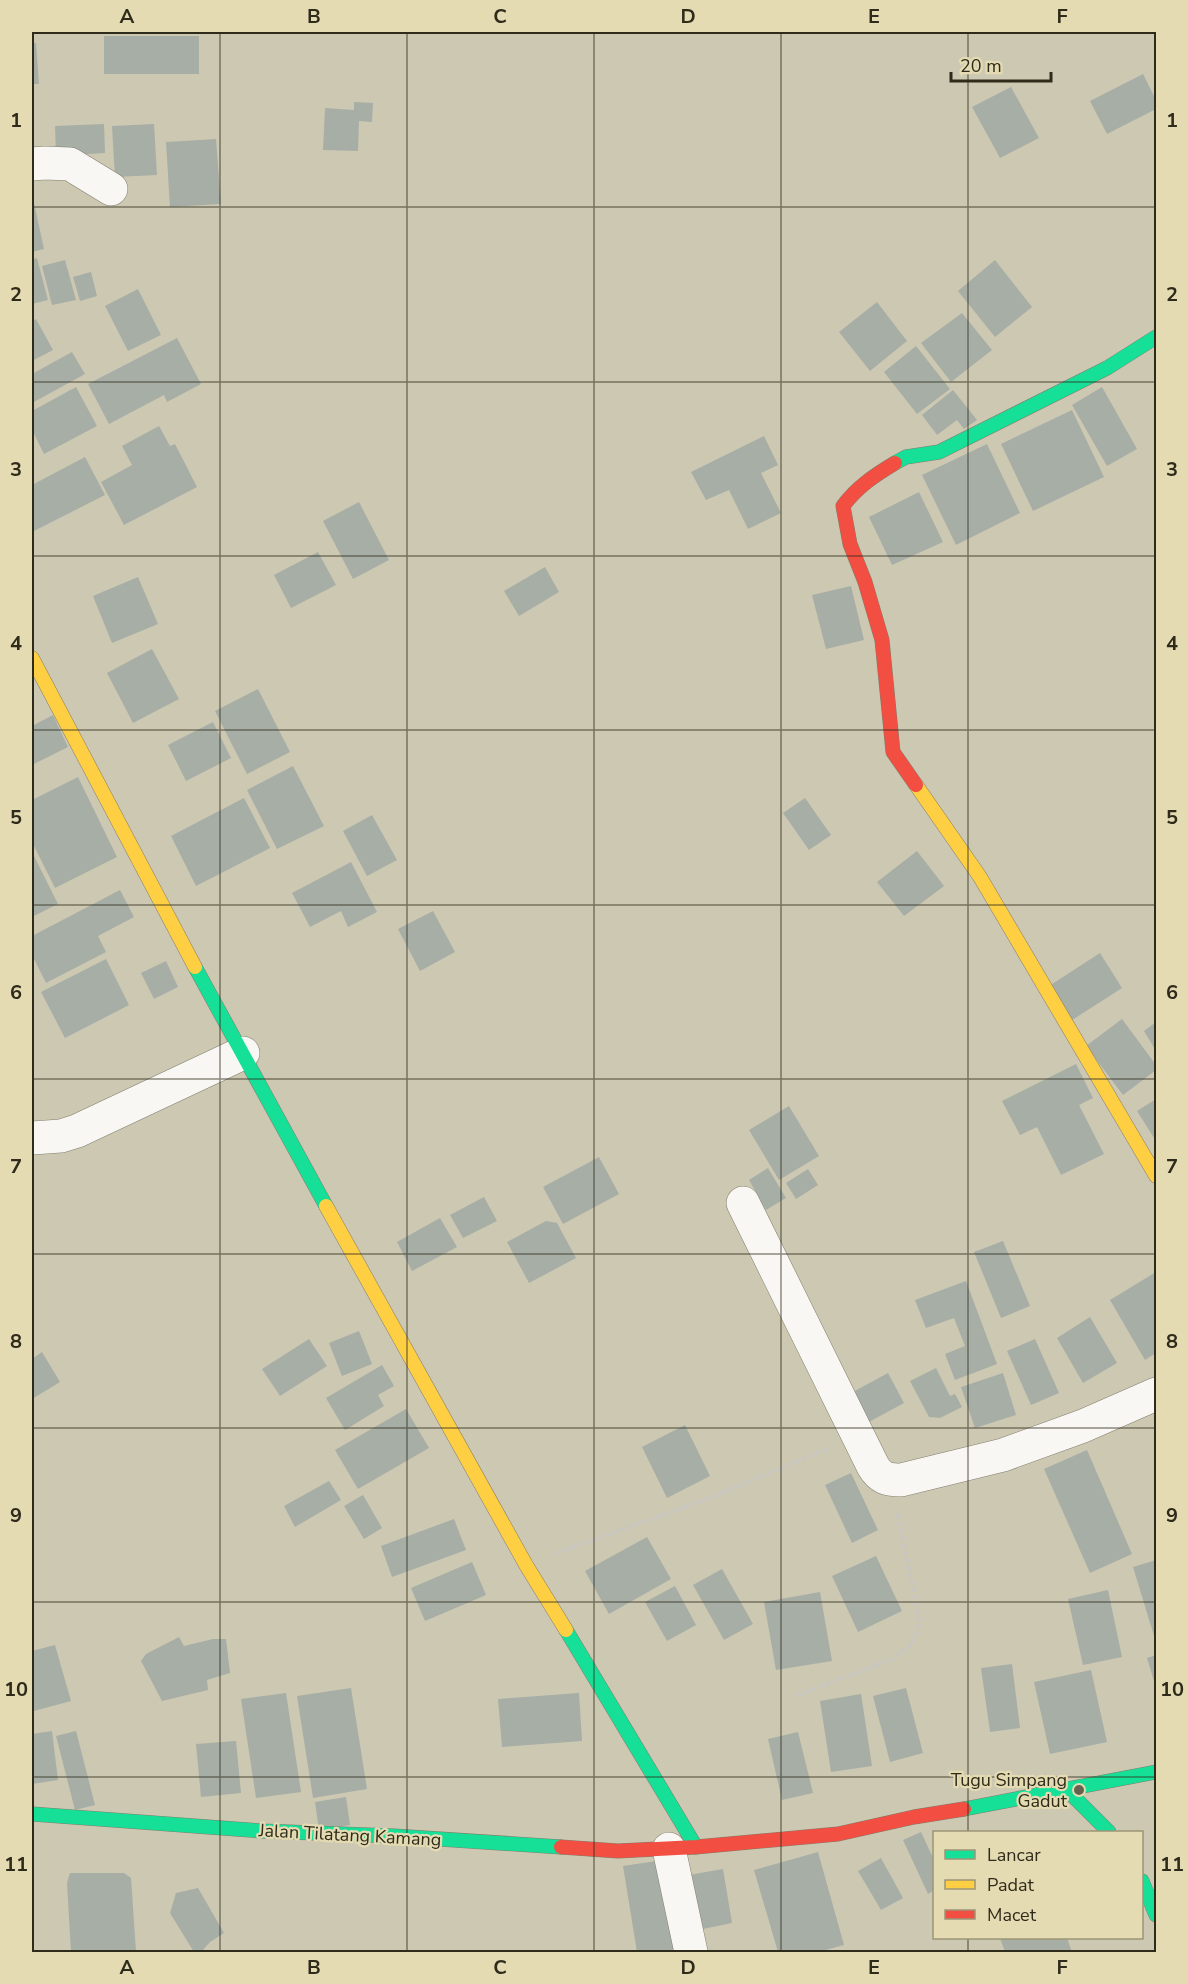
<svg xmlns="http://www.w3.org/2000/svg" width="1188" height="1984" font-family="'Nunito Sans',sans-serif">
<rect width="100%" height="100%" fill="#cdc8b2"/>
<!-- building -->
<g fill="#a7aea6">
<rect x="104" y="36" width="95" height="38"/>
<polygon points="32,43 36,43 39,84 32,84"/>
<polygon points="1143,74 1156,100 1156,109 1107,134 1090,101"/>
<polygon points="1011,87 1039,138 1000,158 972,107"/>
<polygon points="354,102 373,103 372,122 359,121 358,151 323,150 325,108 354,110"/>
<polygon points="104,124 105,153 56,156 55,126"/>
<polygon points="154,124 157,175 115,177 112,126"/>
<polygon points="216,139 221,204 170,207 166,142"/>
<polygon points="32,194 44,249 32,252"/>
<polygon points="37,258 48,300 32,304 32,260"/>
<polygon points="65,260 76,300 52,305 42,266"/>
<polygon points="995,260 1032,307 995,337 958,291"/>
<polygon points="91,272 97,296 80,301 73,277"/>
<polygon points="138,289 161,335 128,351 105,306"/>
<polygon points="877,302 907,341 870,371 839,332"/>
<polygon points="962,313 992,350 951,382 921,343"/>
<polygon points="36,319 53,350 32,361 32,322"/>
<polygon points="177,338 201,384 167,402 164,395 109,424 88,384"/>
<polygon points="916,346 950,389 917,414 884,372"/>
<polygon points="72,352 85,374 32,403 32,374"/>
<polygon points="76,387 97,426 44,454 32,430 32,411"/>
<polygon points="1102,387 1137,449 1107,466 1072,405"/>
<polygon points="953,390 977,420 964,429 957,420 937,435 922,415"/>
<polygon points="1072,410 1104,477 1033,511 1001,444"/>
<polygon points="159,426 170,446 175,444 197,487 124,525 101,482 132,465 122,446"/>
<polygon points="764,436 778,465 761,473 781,513 748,529 729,490 706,500 691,472"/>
<polygon points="987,444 1020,513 956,545 922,475"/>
<polygon points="85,457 105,495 34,531 32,527 32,485"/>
<polygon points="919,492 943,542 892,565 869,517"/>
<polygon points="359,502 389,560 353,579 323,521"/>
<polygon points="318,552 336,585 291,608 274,575"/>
<polygon points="545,567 559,592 519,616 504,591"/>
<polygon points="138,577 158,624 112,643 93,596"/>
<polygon points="851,586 864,640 826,649 812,595"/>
<polygon points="152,649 179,699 133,723 107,673"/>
<polygon points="258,689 290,752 247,774 215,711"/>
<polygon points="53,715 68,747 32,765 32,726"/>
<polygon points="213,722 231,758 186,781 168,745"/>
<polygon points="293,766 324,826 277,849 247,790"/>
<polygon points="78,777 117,857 55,888 32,842 32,800"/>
<polygon points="244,798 270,848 196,886 171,836"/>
<polygon points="805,798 831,835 809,850 783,813"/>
<polygon points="372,815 397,860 367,876 343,831"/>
<polygon points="917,851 944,886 904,916 877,882"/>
<polygon points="32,852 58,904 32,917"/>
<polygon points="351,862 377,912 348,927 341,911 310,927 292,893"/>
<polygon points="120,890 134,917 98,936 106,952 46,983 32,955 32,936"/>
<polygon points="433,911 455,952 420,971 398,929"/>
<polygon points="1100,953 1122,988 1069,1022 1046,988"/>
<polygon points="106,959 129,1005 65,1038 41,992"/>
<polygon points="166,961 178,987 154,999 141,973"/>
<polygon points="1122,1019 1156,1065 1156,1070 1123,1095 1086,1046"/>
<polygon points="1156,1022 1156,1051 1144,1031"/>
<polygon points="1076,1064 1093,1098 1079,1105 1104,1154 1061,1175 1037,1127 1020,1135 1002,1101"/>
<polygon points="1156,1099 1156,1136 1154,1138 1137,1111"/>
<polygon points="789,1106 819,1156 779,1180 749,1130"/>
<polygon points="599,1157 619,1194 563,1224 543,1187"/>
<polygon points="768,1168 786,1198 766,1210 749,1180"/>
<polygon points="808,1169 818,1185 796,1199 786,1183"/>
<polygon points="484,1197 497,1221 463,1238 450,1215"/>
<polygon points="440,1218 457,1247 412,1271 397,1242"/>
<polygon points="546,1221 557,1223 576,1258 529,1283 507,1242"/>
<polygon points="1003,1241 1030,1306 1001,1318 974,1252"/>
<polygon points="1156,1272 1156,1353 1145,1360 1110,1300"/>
<polygon points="966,1281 997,1364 955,1380 945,1354 965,1346 954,1318 926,1328 915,1300"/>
<polygon points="1090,1317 1117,1363 1083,1383 1057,1338"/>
<polygon points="359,1331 372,1364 342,1376 329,1343"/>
<polygon points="309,1339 327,1366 280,1396 262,1369"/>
<polygon points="1035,1339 1059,1393 1031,1405 1007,1351"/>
<polygon points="42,1352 60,1382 32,1399 32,1359"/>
<polygon points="382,1365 394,1386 378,1395 384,1406 345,1430 326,1398"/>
<polygon points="936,1368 950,1396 955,1394 962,1407 940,1418 929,1417 910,1381"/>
<polygon points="888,1373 904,1403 867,1423 851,1393"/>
<polygon points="1003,1373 1016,1415 975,1428 961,1387"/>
<polygon points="406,1409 429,1448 358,1489 335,1450"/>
<polygon points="685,1425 710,1476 667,1498 642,1447"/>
<polygon points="1087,1450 1132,1554 1090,1573 1044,1469"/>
<polygon points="851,1473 878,1530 852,1543 825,1485"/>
<polygon points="329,1481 341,1500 295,1527 284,1506"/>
<polygon points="363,1495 382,1528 364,1539 344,1506"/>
<polygon points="454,1519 466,1550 392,1577 381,1546"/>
<polygon points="647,1537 671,1579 609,1614 585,1571"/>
<polygon points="876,1556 902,1611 858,1632 832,1576"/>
<polygon points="1156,1560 1156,1638 1155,1639 1133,1567"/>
<polygon points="472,1562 486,1595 425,1621 411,1588"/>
<polygon points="722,1569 753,1624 724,1640 693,1585"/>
<polygon points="675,1586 696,1625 667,1641 645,1602"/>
<polygon points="1108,1590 1122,1657 1083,1665 1068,1599"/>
<polygon points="820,1592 832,1661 776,1670 764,1602"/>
<polygon points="179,1637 184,1646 213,1639 226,1639 230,1673 207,1680 208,1690 162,1701 141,1661 146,1654"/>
<polygon points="55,1645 71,1701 34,1711 32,1701 32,1651"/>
<polygon points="1156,1655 1156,1688 1147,1658"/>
<polygon points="1012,1664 1020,1728 990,1732 981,1668"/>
<polygon points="1091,1670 1107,1742 1050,1754 1034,1682"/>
<polygon points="351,1688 367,1789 313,1798 297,1696"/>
<polygon points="906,1688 923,1753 890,1762 873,1696"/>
<polygon points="286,1693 301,1792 256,1798 241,1699"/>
<polygon points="579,1693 582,1741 502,1747 498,1699"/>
<polygon points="861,1694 872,1766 831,1772 820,1701"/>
<polygon points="52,1731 58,1780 32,1784 32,1734"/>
<polygon points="76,1731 95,1805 75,1810 56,1736"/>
<polygon points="798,1732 813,1793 782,1800 768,1739"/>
<polygon points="236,1741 241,1793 201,1797 196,1744"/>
<polygon points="346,1797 350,1825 319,1830 315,1802"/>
<polygon points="921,1832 934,1860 934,1890 928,1894 903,1840"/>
<polygon points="818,1852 844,1945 818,1952 778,1952 754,1870"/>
<polygon points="881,1858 903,1898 881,1910 858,1871"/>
<polygon points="663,1860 679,1952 637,1952 623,1866"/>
<polygon points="723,1869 732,1923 698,1930 689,1875"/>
<polygon points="70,1873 124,1873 131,1878 136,1952 71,1952 67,1883"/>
<polygon points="198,1888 224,1933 210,1942 201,1952 194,1952 170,1913 176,1893"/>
<polygon points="1000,1938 1067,1938 1072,1952 1005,1952"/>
</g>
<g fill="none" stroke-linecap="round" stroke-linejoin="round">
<!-- street casing -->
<g stroke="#827e6d" stroke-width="34">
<g id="street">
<polyline points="32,164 45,163 70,164 111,189"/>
<polyline points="32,1138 61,1136 77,1131 243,1053"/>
<path d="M743 1203 873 1466C880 1478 887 1480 901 1480L1003 1455 1083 1426 1156 1394"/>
<polyline points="669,1849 691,1952"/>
</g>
</g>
<!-- fast casing -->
<g stroke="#827e6d" stroke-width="15">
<g id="fast">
<polyline points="895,463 906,457 939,452 1107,368 1156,337"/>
<polyline points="195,967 326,1206"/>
<polyline points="566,1630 696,1847"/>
<polyline points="1067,1790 1109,1832"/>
<polyline points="964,1809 1156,1772"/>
<polyline points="32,1814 262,1831 394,1836 561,1847"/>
<polyline points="1142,1881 1156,1915"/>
</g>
</g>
<!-- slow casing -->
<g stroke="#827e6d" stroke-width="15">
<g id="slow">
<polyline points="32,658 195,967"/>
<polyline points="916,785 980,877 1156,1176"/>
<polyline points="326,1206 526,1565 566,1630"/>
</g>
</g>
<!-- jam casing -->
<g stroke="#827e6d" stroke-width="15">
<g id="jam">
<path d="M895 463C875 475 857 487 843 506L850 544 865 582 882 640 893 752 916 785"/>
<polyline points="561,1847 618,1851 696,1847 838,1834 914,1817 964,1809"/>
</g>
</g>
<!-- path -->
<g stroke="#c8c6c0" stroke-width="4" stroke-dasharray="4.5 3" stroke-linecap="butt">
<polyline points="557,1553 710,1498 827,1449"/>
<polyline points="798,1695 890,1660 913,1644 919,1624 917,1607 897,1513"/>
</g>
<!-- street -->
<use href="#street" stroke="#f8f7f3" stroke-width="33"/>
<!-- fast -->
<use href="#fast" stroke="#16e098" stroke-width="14"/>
<!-- slow -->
<use href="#slow" stroke="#ffcf43" stroke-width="14"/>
<!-- jam -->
<use href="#jam" stroke="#f24e42" stroke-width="14"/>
</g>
<!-- grid -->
<path fill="none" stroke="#2f2b1b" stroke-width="1.5" stroke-opacity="0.55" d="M220 32V1952M407 32V1952M594 32V1952M781 32V1952M968 32V1832M32 207H1156M32 382H1156M32 556H1156M32 730H1156M32 905H1156M32 1079H1156M32 1254H1156M32 1428H1156M32 1602H1156M32 1777H1156M968 1938V1952"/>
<!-- markers -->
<circle fill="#666250" stroke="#e5dbb3" stroke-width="2" cx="1079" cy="1790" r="6"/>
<g text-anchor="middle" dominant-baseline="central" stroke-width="4.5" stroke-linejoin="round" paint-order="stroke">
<!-- poi labels -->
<g font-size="18" fill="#2f2b1b" stroke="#e5dbb3" text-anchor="end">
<text x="1067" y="1780">Tugu Simpang<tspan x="1067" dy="21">Gadut</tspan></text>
</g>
<!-- street labels -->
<g font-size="18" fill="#2f2b1b" stroke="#e5dbb3">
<text transform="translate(350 1835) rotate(3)">Jalan Tilatang Kamang</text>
</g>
</g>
<!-- border -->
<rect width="1188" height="1984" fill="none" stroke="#e5dbb3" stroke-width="66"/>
<!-- legend -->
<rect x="933" y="1831" width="210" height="108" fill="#e5dbb3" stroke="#9c9576" stroke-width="1.5"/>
<rect x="945" y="1850" width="30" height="9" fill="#16e098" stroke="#9c9576" stroke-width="1.5"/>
<text x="987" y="1861" font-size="18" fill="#2f2b1b">Lancar</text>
<rect x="945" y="1880" width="30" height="9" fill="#ffcf43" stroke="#9c9576" stroke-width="1.5"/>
<text x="987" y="1891" font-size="18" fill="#2f2b1b">Padat</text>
<rect x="945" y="1910" width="30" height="9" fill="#f24e42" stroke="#9c9576" stroke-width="1.5"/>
<text x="987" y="1921" font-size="18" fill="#2f2b1b">Macet</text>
<!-- scale -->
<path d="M951 72v9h100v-9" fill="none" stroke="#2f2b1b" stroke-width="3"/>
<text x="960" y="72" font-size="18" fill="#2f2b1b" stroke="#e5dbb3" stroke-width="4.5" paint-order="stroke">20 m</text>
<rect x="33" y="33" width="1122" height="1918" fill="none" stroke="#2f2b1b" stroke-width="2"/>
<g font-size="20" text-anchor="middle" font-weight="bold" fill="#2f2b1b">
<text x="127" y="23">A</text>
<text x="314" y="23">B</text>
<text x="500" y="23">C</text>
<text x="688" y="23">D</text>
<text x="874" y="23">E</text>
<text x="1062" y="23">F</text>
<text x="16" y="127">1</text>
<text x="1172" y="127">1</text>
<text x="16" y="301">2</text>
<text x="1172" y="301">2</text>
<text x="16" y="476">3</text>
<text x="1172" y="476">3</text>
<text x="16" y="650">4</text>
<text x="1172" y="650">4</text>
<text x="16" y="824">5</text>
<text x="1172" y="824">5</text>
<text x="16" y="999">6</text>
<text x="1172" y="999">6</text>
<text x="16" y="1173">7</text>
<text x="1172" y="1173">7</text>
<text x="16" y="1348">8</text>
<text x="1172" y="1348">8</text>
<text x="16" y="1522">9</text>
<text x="1172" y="1522">9</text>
<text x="16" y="1696">10</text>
<text x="1172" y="1696">10</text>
<text x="16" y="1871">11</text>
<text x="1172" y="1871">11</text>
<text x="127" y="1974">A</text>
<text x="314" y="1974">B</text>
<text x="500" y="1974">C</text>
<text x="688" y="1974">D</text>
<text x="874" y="1974">E</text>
<text x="1062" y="1974">F</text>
</g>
</svg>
